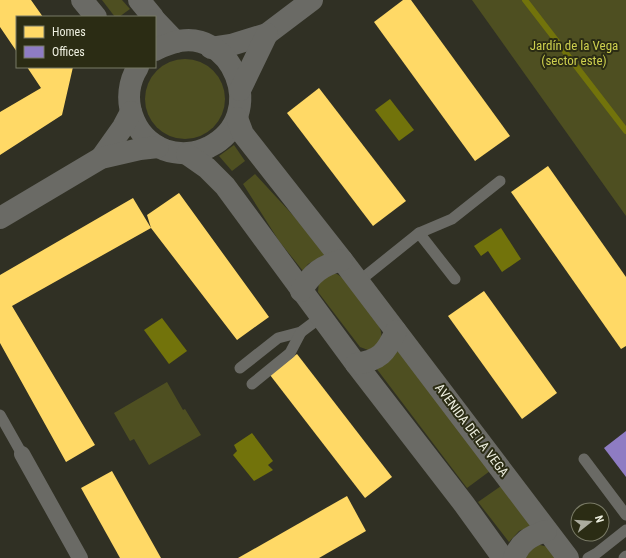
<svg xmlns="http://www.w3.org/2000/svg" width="626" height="558" font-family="'Roboto Condensed',sans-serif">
<rect width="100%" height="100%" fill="#303024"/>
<!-- green -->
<g fill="#4e4f21">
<polygon points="102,0 122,0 130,9 119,17 115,17"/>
<polygon points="472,0 626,0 626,216"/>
<circle cx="185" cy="99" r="40"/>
<polygon points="234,145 245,161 232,171 219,156"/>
<polygon points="255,174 302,225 325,255 308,264 303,271 279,241 243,184"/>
<path d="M330 274H337L343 278 378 324C385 338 381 344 368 350L360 347 318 292 319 281Z"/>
<polygon points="398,351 490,471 467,488 376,368"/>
<polygon points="167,382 183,410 185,409 201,435 149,465 134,439 130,441 114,413"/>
<polygon points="501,486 531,526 519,531 509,542 478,502"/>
<polygon points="536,544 548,547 556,558 525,558"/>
</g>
<!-- water -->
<g fill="#72730b">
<polygon points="390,99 414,130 399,141 375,110"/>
<polygon points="501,228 521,259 502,272 488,251 481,256 474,246"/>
<polygon points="162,318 187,351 169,364 144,330"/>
<polygon points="252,433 273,461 268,465 273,470 254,481 233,455 237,451 234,445"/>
</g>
<!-- homes -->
<g fill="#ffd966">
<polygon points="0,0 31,0 43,17 17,17 17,52 0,27"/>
<polygon points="403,0 411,0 510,136 475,161 374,22"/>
<polygon points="27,67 73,67 62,115 0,155 0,112 41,88"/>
<polygon points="319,88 406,201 373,226 287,113"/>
<polygon points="548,166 626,277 626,346 621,349 511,192"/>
<polygon points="179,193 269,317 237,340 151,228 12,306 95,445 66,462 0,343 0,275 133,198 151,228 147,215"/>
<polygon points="484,291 557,393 522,419 448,316"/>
<polygon points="297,354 392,477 365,498 270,375"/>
<polygon points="112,471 161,558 120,558 81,488"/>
<polygon points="347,496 366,531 319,558 238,558"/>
</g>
<!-- offices -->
<polygon fill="#8e7cc3" points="626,431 626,477 604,448"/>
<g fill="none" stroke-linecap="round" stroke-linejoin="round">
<!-- stream -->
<polyline stroke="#72730b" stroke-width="6" points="525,0 626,131"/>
<!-- service -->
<g stroke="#6a6a65" stroke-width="11">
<polyline points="419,233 452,219 500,181"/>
<polyline points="358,282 419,233 455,279"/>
<polyline points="240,368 278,338 301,332 321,317"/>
<polyline points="252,384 290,353 301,332"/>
<polyline points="0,415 22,454"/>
<polyline points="584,459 626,515"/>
<polyline points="588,558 597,553 626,530"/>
<polyline points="624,558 626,556"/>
</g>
<!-- pedestrian -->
<polyline stroke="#6a6a65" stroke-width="16" points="22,454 80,558"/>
<!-- minor -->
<g stroke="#6a6a65" stroke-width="22">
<polyline points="82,0 96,17"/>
<polyline points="139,0 153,17"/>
<polyline points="155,20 176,42"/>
<polyline points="211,48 231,45 267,34 312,0"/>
<path d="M138 67C119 97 132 137 165 150 179 155 196 154 209 147 271 116 231 23 172 43 166 45 160 47 155 50"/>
<polyline points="240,90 267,34"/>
<polyline points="237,118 243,134 342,260 568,558"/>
<polyline points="187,154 207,168 225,186 356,364 464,504 503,558"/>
<polyline points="101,158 123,127 131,112"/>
<polyline points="0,218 101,158 140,149 158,147"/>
<path d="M301 291C312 273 321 266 342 260"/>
<path d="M356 364C380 360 386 353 396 331"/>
<path d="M514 558C520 542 530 536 546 531"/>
</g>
</g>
<g text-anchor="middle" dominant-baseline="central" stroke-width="4" stroke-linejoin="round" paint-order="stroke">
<!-- park labels -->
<g font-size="13" fill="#cdcf4e" stroke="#2b2c14">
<text x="574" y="45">Jardín de la Vega<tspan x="574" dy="15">(sector este)</tspan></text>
</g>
<!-- street labels -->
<g font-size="13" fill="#eeefe0" stroke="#2b2c14">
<text transform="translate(472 430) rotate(53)">AVENIDA DE LA VEGA</text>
</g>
</g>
<!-- legend -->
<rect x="16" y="16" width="140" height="52" fill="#2b2c14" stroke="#797a66"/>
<rect x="24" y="26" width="20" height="12" fill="#ffd966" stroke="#797a66"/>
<text x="52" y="36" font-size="12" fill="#eeefe0">Homes</text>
<rect x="24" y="46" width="20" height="12" fill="#8e7cc3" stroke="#797a66"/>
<text x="52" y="56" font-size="12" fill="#eeefe0">Offices</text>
<!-- north arrow -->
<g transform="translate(590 522) rotate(73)"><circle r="19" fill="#2b2c14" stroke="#797a66"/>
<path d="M0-3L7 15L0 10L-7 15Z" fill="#acac9e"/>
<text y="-6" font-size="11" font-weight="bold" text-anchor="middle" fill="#eeefe0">N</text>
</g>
</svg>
